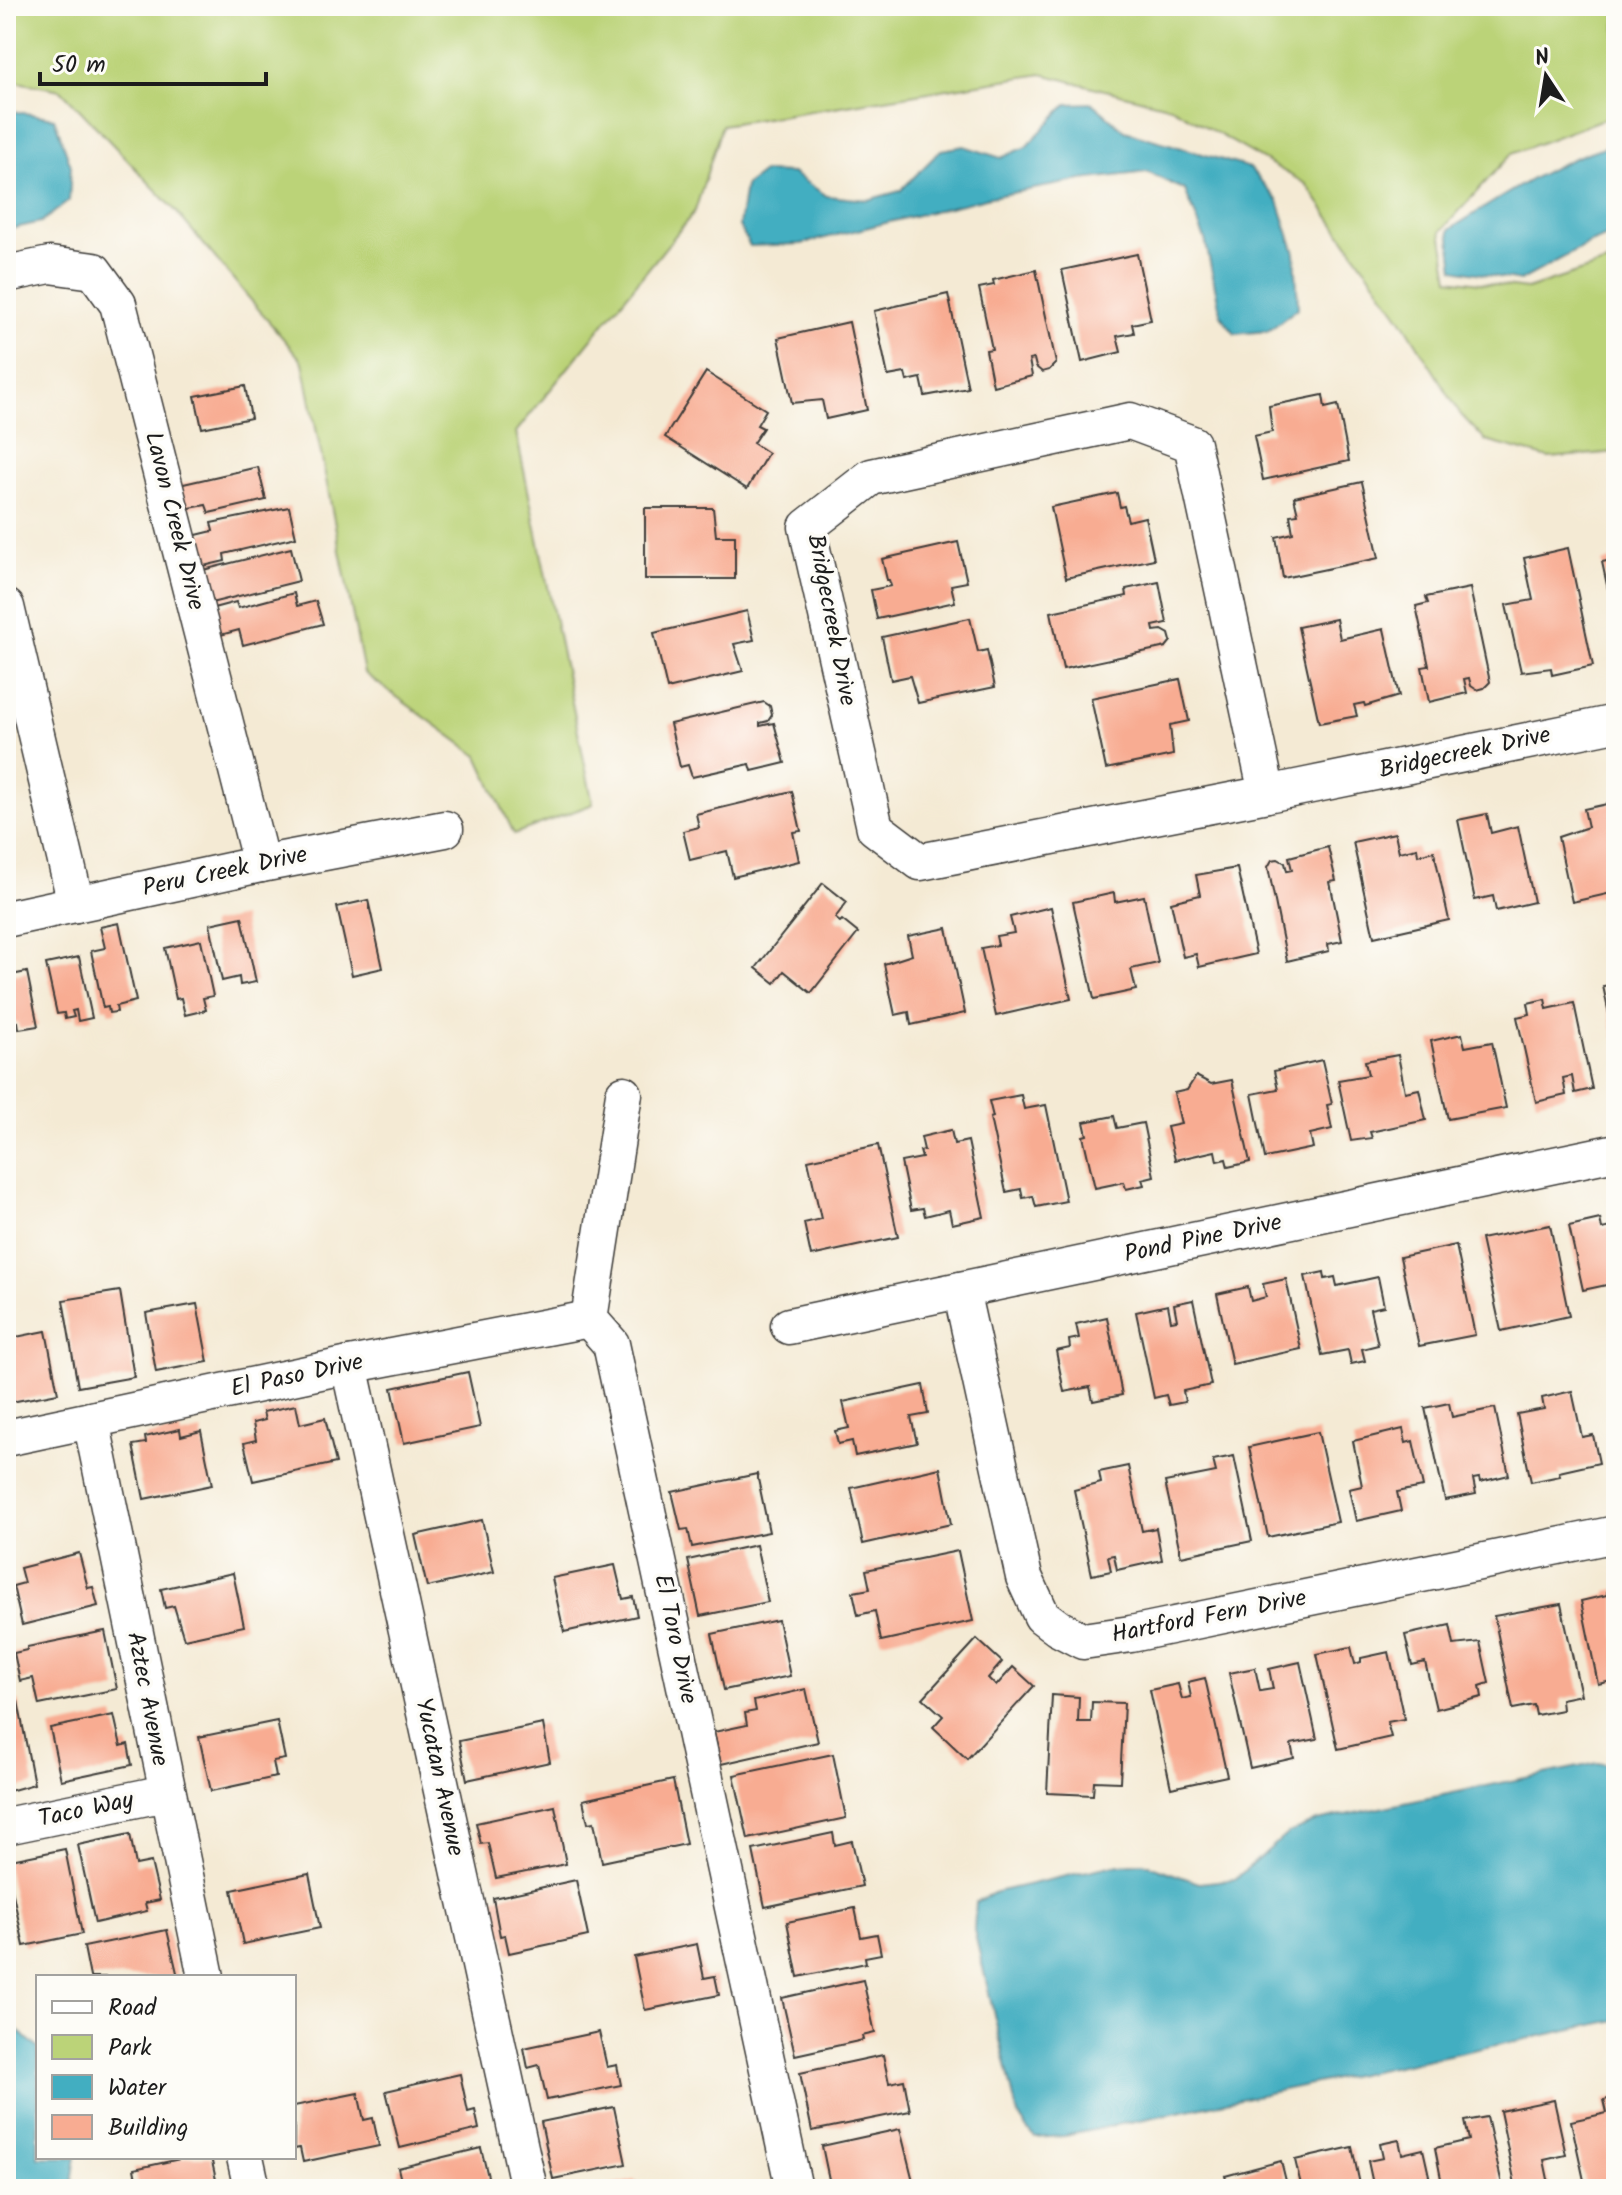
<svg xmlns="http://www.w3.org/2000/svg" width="1622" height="2195" font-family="Kalam,sans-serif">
<rect width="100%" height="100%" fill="#fdfcf7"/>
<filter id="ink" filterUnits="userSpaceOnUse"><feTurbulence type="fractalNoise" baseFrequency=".0125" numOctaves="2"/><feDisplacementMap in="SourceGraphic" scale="16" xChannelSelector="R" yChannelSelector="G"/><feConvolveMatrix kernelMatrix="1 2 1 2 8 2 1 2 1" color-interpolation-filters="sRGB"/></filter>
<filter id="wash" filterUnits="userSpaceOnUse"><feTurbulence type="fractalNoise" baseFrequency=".006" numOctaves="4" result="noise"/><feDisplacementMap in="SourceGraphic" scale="32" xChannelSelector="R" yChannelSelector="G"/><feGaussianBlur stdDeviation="1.8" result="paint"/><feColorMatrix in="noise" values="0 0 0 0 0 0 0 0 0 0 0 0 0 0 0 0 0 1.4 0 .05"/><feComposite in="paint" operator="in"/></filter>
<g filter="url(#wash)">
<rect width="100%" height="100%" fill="#f4ead4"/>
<!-- green -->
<polygon fill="#bbd378" stroke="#6c784a" stroke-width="2" points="6,6 1616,6 1616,114 1511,154 1441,231 1449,279 1527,289 1616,260 1616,452 1549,458 1486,441 1461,415 1402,320 1306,184 1171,107 1042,74 722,125 695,211 516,432 593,804 514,834 478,756 364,673 303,362 174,209 61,90 6,80"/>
<!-- water -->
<g fill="#42aec1" stroke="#2f656e" stroke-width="2">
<polygon points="1092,103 1125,131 1250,168 1278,201 1295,253 1298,308 1268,331 1235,334 1221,315 1205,239 1185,190 1147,172 1082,180 990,197 801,244 750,246 739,226 745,186 763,172 792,173 827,196 867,200 900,191 941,150 964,146 1001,158 1026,147 1067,104"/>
<polygon points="6,110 54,118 71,166 69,201 41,222 6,230"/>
<path d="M1616 144V233L1590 243 1520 281 1454 269 1449 230C1498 199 1560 157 1616 144Z"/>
<polygon points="1598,1763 1616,1767 1616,2020 1064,2136 1035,2138 1018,2116 974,1930 976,1902 996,1892 1110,1866 1143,1863 1199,1883 1235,1879 1287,1834 1317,1821"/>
<polygon points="6,2020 38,2048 38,2157 76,2157 71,2189 6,2189"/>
</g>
<g id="blocks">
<!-- building -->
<g fill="#f8ac92">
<polygon points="1137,254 1151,320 1132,324 1134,333 1117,336 1121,352 1082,362 1062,270"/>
<polygon points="1036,270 1056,363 1049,370 1042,372 1036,367 1034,359 1029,360 1032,376 993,386 986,350 992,349 979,288 994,285 993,280"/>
<polygon points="948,294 968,388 925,396 921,378 907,381 905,373 888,376 874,311"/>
<polygon points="849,322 867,410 826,419 822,400 792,403 778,338"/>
<polygon points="706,372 766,410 757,425 763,428 753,443 768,453 747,489 665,437"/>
<polygon points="245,386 251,418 202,428 195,396"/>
<polygon points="1323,395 1325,408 1338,405 1349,461 1263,480 1254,436 1272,432 1269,406"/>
<polygon points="258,467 266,500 209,513 206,505 184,509 179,485"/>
<polygon points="1362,482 1379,558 1283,578 1276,537 1293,533 1290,515 1298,514 1294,497"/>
<polygon points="1117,493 1120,507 1124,506 1128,521 1145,517 1154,559 1066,578 1051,507"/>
<polygon points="289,507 296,537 224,554 225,561 195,568 188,537 213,531 211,523"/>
<polygon points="645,508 713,508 716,536 735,536 735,579 645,579"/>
<polygon points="958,542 967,582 951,585 955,602 877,619 871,590 891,586 889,580 887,580 882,559"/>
<polygon points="291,548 299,581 211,603 203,570"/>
<polygon points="1568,548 1593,666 1552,675 1551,668 1521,672 1506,605 1533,600 1524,558"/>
<polygon points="1616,559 1616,622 1615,622 1602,562"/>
<polygon points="1159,582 1167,623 1153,626 1154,631 1162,630 1169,634 1171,641 1166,647 1063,669 1051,612 1127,596 1126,589"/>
<polygon points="1470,588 1490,682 1484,688 1477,690 1471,686 1469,678 1464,679 1467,693 1429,702 1422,667 1429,666 1416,606 1428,603 1426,597"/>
<polygon points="294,593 297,606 316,601 323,624 243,645 239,630 213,637 206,610 236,602 238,608"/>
<polygon points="747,611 754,640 734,644 743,671 667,689 654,633"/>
<polygon points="970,618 978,652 987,650 995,687 918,703 910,676 891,680 882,637"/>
<polygon points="1336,619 1340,639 1384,629 1399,696 1365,706 1364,703 1354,705 1357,716 1319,723 1298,627"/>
<polygon points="1180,679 1189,721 1170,725 1173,755 1106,769 1091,698"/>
<polygon points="764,702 770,706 772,715 768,721 760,723 760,726 774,723 785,763 752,771 750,764 692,777 688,765 680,767 670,724"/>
<polygon points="792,791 801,831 793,832 799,861 733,877 727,851 690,860 683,831 699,827 696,814"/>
<polygon points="1616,802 1616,892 1572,902 1558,837 1588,827 1584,809"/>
<polygon points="1487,814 1491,833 1518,826 1534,902 1496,911 1493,896 1475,900 1458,820"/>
<polygon points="1395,833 1399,852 1417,848 1418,855 1434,851 1449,920 1374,937 1353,842"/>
<polygon points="1328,847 1336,881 1330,882 1342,941 1328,944 1329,951 1287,961 1268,867 1272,860 1278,859 1285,863 1287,871 1292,870 1289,857"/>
<polygon points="1237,868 1256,954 1199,967 1196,954 1183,957 1171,902 1200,895 1196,875"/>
<polygon points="823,883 847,902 835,918 840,922 842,920 858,933 811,993 784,971 775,983 756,968"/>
<polygon points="1114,893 1115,902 1144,896 1158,963 1131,969 1136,990 1094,999 1073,902"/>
<polygon points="368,900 383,968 352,975 337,907"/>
<polygon points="1051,907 1071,999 996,1016 981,948 998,945 996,936 1014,933 1010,917"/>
<polygon points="242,917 256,982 240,985 239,977 222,981 210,924"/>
<polygon points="119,923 136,1001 116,1006 117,1012 109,1013 108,1007 103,1008 91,951 105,948 100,927"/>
<polygon points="947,928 965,1013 911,1025 909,1012 895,1015 884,964 912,955 908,936"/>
<polygon points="201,940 213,996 203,998 206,1010 185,1015 181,998 176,999 165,948"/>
<polygon points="79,957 92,1018 78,1021 76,1010 72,1011 74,1017 65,1019 64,1013 57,1014 46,964"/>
<polygon points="27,972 38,1026 19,1029 18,1022 6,1024 6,976"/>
<polygon points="1616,984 1616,1041 1615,1042 1603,986"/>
<polygon points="1545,999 1547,1009 1574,1003 1592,1089 1575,1093 1572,1076 1563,1078 1566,1095 1536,1102 1517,1017 1530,1014 1528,1003"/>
<polygon points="1462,1034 1465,1047 1492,1042 1506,1108 1448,1119 1431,1041"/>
<polygon points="1398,1055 1405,1092 1419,1089 1426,1120 1370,1132 1372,1138 1351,1141 1338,1080 1368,1075 1365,1061"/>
<polygon points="1322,1060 1332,1104 1327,1105 1332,1129 1310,1134 1313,1148 1265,1158 1252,1094 1278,1089 1274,1071"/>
<polygon points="1196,1076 1211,1084 1232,1080 1250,1162 1228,1167 1226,1159 1217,1161 1215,1151 1175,1160 1167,1127 1181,1124 1174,1093 1187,1090"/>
<polygon points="1021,1095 1024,1109 1046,1105 1066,1201 1036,1207 1033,1196 1023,1198 1021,1189 1006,1192 990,1118 993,1117 989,1101"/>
<polygon points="1114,1116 1117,1128 1143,1123 1154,1176 1142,1179 1144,1185 1126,1189 1124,1182 1095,1188 1083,1136 1087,1135 1084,1122"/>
<polygon points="951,1130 954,1144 968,1141 984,1217 952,1224 949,1210 925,1216 923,1208 911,1210 901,1162 922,1158 920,1151 924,1150 921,1137"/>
<polygon points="878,1145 898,1237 811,1256 804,1223 821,1219 808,1160"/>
<polygon points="1600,1219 1602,1229 1616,1226 1616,1283 1583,1290 1569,1226"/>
<polygon points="1550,1225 1569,1316 1501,1331 1481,1239"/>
<polygon points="1456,1245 1475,1335 1419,1346 1400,1257"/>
<polygon points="1324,1272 1325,1279 1335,1277 1337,1286 1378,1277 1384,1306 1370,1309 1378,1345 1362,1349 1365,1361 1351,1364 1348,1350 1322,1355 1305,1276"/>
<polygon points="1286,1279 1301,1349 1232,1364 1217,1294 1248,1287 1251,1301 1266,1297 1263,1284"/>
<polygon points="120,1291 134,1377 78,1387 63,1300"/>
<polygon points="1193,1300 1211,1385 1183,1391 1185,1402 1169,1405 1166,1395 1154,1398 1136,1312 1168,1305 1171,1321 1177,1320 1174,1304"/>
<polygon points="197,1304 208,1362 156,1372 146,1313"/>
<polygon points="1107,1317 1122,1395 1093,1401 1090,1387 1064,1392 1056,1351 1070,1348 1069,1340 1079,1338 1076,1324"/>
<polygon points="46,1331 58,1393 6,1403 6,1339"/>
<polygon points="468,1372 480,1427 404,1443 392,1388"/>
<polygon points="923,1385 928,1414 911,1417 917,1443 855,1456 852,1441 838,1444 835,1431 849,1428 843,1402"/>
<polygon points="1572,1391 1582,1437 1593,1435 1599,1463 1559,1472 1560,1476 1531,1482 1517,1414 1544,1409 1542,1398"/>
<polygon points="1449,1403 1452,1417 1495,1408 1509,1475 1480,1482 1479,1478 1473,1479 1476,1494 1445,1500 1425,1408"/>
<polygon points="296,1405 300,1424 325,1418 336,1463 253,1481 244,1443 256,1440 253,1423 265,1420 263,1412"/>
<polygon points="180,1429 181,1436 201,1431 212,1485 144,1499 133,1445 146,1443 145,1437"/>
<polygon points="1403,1429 1406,1443 1413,1441 1423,1487 1397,1492 1401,1511 1356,1521 1349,1489 1362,1486 1353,1441"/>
<polygon points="1318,1432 1338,1522 1268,1537 1249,1447"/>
<polygon points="1234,1456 1252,1541 1181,1556 1165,1482 1216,1472 1213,1460"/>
<polygon points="1128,1466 1142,1531 1156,1528 1162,1560 1117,1570 1114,1555 1108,1556 1111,1571 1092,1575 1074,1490 1101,1483 1099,1472"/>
<polygon points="940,1468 951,1524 863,1544 851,1488"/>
<polygon points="757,1474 769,1532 692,1547 688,1529 681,1530 672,1492"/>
<polygon points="482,1520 494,1572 427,1587 415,1535"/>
<polygon points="756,1545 768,1602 700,1616 688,1560"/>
<polygon points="958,1551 973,1621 881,1641 875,1611 858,1615 853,1592 870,1589 866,1570"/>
<polygon points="79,1553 88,1588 93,1587 98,1606 22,1625 13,1586 24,1583 20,1568"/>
<polygon points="615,1565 623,1599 633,1597 637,1616 564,1632 552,1578"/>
<polygon points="233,1573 244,1626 184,1639 174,1606 165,1608 161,1589"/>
<polygon points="1616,1590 1616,1680 1598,1684 1581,1601 1607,1595 1607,1592"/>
<polygon points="1561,1604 1581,1695 1561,1699 1562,1710 1536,1715 1534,1705 1513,1709 1494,1616"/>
<polygon points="778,1620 790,1676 724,1690 712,1634"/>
<polygon points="1450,1625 1454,1645 1480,1642 1489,1683 1480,1686 1482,1697 1436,1709 1425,1662 1412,1665 1405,1635"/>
<polygon points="105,1631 117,1689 39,1705 33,1678 20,1681 14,1653 27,1650 27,1647"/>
<polygon points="977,1639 1002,1662 988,1678 996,1686 1013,1667 1034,1686 967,1759 933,1727 943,1716 923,1698"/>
<polygon points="1351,1647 1355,1664 1361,1662 1361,1658 1389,1652 1404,1719 1387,1722 1391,1737 1338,1749 1317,1654"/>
<polygon points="1300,1662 1317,1739 1291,1744 1294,1758 1250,1768 1229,1673 1255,1668 1260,1691 1273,1689 1269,1669"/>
<polygon points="1205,1678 1227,1776 1171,1788 1150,1690 1178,1684 1182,1699 1191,1697 1188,1682"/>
<polygon points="806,1689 818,1742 721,1764 714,1732 747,1725 745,1713 756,1711 754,1701"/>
<polygon points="1052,1695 1079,1697 1078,1722 1091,1722 1092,1702 1124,1703 1120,1782 1094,1781 1093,1795 1047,1793"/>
<polygon points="18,1701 34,1784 6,1792 6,1704"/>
<polygon points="114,1715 121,1746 128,1744 132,1765 61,1780 50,1728"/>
<polygon points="277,1721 285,1759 273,1761 276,1777 211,1791 199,1737"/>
<polygon points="543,1724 550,1762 467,1780 459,1741"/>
<polygon points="833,1754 846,1818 748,1839 734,1775"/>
<polygon points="673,1780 686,1844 602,1862 594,1822 588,1823 583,1800"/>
<polygon points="555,1806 566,1864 496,1878 488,1843 481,1844 476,1823"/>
<polygon points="833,1833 835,1845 852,1841 862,1886 765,1907 753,1850"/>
<polygon points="130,1834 136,1865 151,1862 160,1900 145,1903 147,1911 95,1923 78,1845"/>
<polygon points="65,1849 82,1934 24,1946 6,1861"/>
<polygon points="309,1874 320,1928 243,1944 232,1890"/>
<polygon points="576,1880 588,1936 509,1953 505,1935 500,1936 493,1898"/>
<polygon points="855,1908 861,1937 877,1934 881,1954 865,1957 866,1963 798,1977 787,1922"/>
<polygon points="167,1930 178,1977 90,1977 84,1947"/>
<polygon points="697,1944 704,1978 715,1976 719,1995 645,2010 634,1957"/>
<polygon points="863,1980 875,2033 862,2036 863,2040 795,2055 782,1998"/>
<polygon points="599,2032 607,2067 617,2065 621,2085 547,2100 539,2065 528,2068 524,2048"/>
<polygon points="883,2055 889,2083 904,2080 910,2111 812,2131 800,2073"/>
<polygon points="460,2074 468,2112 475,2110 479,2129 400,2148 386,2091"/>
<polygon points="358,2093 364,2120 373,2118 379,2146 303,2162 300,2148 294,2149 294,2106"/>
<polygon points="1616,2097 1616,2178 1585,2185 1571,2121 1607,2113 1604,2100"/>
<polygon points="1554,2100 1566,2155 1544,2160 1550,2189 1516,2189 1500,2111"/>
<polygon points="614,2107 626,2164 553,2179 541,2122"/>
<polygon points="1487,2117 1503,2189 1443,2189 1435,2148 1469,2140 1465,2121"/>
<polygon points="900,2129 914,2185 895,2189 831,2189 822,2146"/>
<polygon points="1399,2140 1402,2154 1423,2149 1432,2189 1374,2189 1368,2161 1383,2158 1380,2144"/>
<polygon points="1352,2147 1361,2189 1302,2189 1295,2160"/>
<polygon points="481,2148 491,2189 403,2189 398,2168"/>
<polygon points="189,2157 211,2157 218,2189 138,2189 134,2169"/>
<polygon points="1281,2161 1288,2189 1229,2189 1225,2176"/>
<polygon points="635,2180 636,2189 600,2189 600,2188"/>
</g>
</g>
</g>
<g filter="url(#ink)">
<use href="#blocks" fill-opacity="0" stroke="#3c3b38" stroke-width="2"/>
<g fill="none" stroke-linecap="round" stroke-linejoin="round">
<!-- minor casing -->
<g stroke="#3c3b38" stroke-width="39">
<g id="minor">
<polyline points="6,274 50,265 94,271 118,304 261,864"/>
<polygon points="1130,421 1192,444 1267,794 920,862 875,828 807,527 871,477"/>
<polyline points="6,607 76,904"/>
<polyline points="1267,794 1616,723"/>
<polyline points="6,919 261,864 445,829"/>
<polyline points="624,1094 589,1319 611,1344 794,2189"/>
<polyline points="961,1290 1024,1577 1042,1616 1058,1628 1083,1641 1131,1634 1616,1534"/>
<polyline points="789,1326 1616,1152"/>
<polyline points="349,1365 529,2189"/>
<polyline points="91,1420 206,1977"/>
<polyline points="6,1438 349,1365 589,1319"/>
<polyline points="6,1826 166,1793"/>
<polyline points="245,2157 252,2189"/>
</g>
</g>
<!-- minor -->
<use href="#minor" stroke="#fff" stroke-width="36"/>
</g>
</g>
<g text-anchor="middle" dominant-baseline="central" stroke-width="7" stroke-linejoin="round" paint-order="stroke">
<!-- street labels -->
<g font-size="24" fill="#1c1c1c" stroke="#fdfcf7">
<text transform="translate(174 521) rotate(76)">Lavon Creek Drive</text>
<text transform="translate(831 620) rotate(79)">Bridgecreek Drive</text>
<text transform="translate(1465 753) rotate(-12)">Bridgecreek Drive</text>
<text transform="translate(225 872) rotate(-12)">Peru Creek Drive</text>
<text transform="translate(1203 1239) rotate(-12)">Pond Pine Drive</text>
<text transform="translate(297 1376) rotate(-12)">El Paso Drive</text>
<text transform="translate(1209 1617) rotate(-11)">Hartford Fern Drive</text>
<text transform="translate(675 1639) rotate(78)">El Toro Drive</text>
<text transform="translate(147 1699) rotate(79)">Aztec Avenue</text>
<text transform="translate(439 1777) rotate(78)">Yucatan Avenue</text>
<text transform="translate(86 1810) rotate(-12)">Taco Way</text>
</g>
</g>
<!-- margin -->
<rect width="1622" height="2195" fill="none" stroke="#fdfcf7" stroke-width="32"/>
<!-- legend -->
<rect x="36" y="1975" width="260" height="184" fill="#fdfcf7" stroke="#a3a29f" stroke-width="2"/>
<rect x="52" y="2001" width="40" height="12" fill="#ffffff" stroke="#a3a29f" stroke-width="2"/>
<text x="108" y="2015" font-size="24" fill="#1c1c1c">Road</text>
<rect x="52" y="2035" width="40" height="24" fill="#bbd378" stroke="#a3a29f" stroke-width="2"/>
<text x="108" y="2055" font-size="24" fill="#1c1c1c">Park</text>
<rect x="52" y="2075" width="40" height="24" fill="#42aec1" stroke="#a3a29f" stroke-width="2"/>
<text x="108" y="2095" font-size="24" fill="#1c1c1c">Water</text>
<rect x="52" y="2115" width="40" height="24" fill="#f8ac92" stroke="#a3a29f" stroke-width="2"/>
<text x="108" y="2135" font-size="24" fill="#1c1c1c">Building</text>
<!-- north arrow -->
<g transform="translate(1546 76) rotate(348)" stroke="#fdfcf7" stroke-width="6" paint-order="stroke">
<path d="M0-6L14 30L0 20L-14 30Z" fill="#1c1c1c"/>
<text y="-12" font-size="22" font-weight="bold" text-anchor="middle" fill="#1c1c1c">N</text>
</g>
<!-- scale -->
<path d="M40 72v12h226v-12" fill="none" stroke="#1c1c1c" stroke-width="4"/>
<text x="52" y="72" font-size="24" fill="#1c1c1c" stroke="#fdfcf7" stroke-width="6" paint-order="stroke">50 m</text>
</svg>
